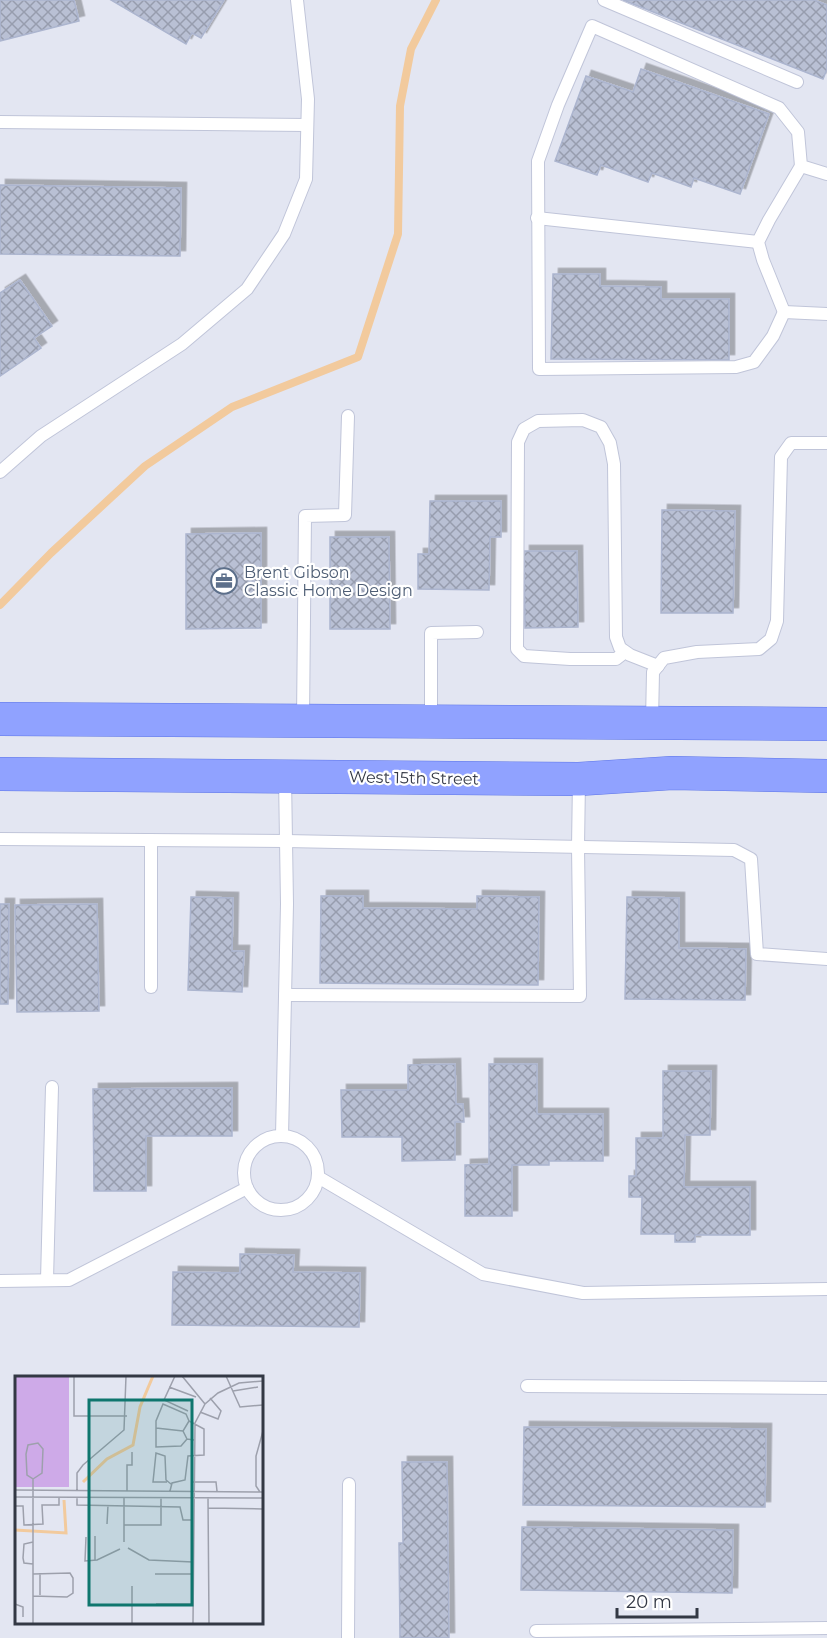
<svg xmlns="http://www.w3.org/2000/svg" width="827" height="1638" font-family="Montserrat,sans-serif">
<defs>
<pattern id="building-cross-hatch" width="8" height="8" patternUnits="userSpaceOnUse" patternTransform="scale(1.5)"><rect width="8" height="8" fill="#b9c0d4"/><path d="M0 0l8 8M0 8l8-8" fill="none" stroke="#979dae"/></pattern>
<filter id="shadow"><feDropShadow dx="5.5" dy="-5.5" stdDeviation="0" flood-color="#0004"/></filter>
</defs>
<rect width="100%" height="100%" fill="#e3e6f2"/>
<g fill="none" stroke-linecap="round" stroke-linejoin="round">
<!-- stream -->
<polyline stroke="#f2ca9d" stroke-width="8" points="0,605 51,553 145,466 232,407 358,357 398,234 400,106 411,49 436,0"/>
</g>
<!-- building -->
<g fill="url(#building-cross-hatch)" stroke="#acb5cf" stroke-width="1.5" filter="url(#shadow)">
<polygon points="0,0 74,0 79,21 0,41"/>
<polygon points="111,0 224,0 201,38 192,33 186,44"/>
<polygon points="623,0 814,0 827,5 827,69 823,79"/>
<polygon points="641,69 769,114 740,194 694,178 691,187 652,173 648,182 601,165 597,175 555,161 586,76 633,92"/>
<polygon points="0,185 181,188 180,256 0,254"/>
<polygon points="553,274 600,274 600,286 661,287 661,299 729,299 729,360 551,359"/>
<polygon points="20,280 52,326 34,338 41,348 0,376 0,293"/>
<polygon points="430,501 501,501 501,537 490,537 489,590 418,589 418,554 429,554"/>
<polygon points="662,510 735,511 733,613 661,613"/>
<polygon points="261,533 261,628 186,629 186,534"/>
<polygon points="330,537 389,537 390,629 330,629"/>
<polygon points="524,551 577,551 578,627 525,628"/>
<polygon points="321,896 363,896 363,908 477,909 477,896 539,897 538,985 320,983"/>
<polygon points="191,897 233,898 232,951 244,951 242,992 188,990"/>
<polygon points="627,897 679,898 679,948 746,949 745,1000 625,999"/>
<polygon points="0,904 9,904 8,1004 0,1004"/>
<polygon points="97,904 99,1011 17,1012 15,905"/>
<polygon points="455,1064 456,1104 463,1104 464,1122 455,1122 455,1160 402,1161 402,1137 342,1137 341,1090 408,1090 408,1065"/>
<polygon points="489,1064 537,1064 537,1114 603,1114 603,1161 549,1161 549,1165 512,1165 512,1216 465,1216 465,1165 489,1164"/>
<polygon points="663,1071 711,1071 710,1135 685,1135 684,1187 750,1187 750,1235 695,1235 695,1242 675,1242 675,1234 641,1234 642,1197 629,1197 629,1176 636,1176 636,1138 663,1138"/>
<polygon points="232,1088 232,1136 146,1136 146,1191 94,1191 93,1089"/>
<polygon points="240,1254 294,1255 293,1272 360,1273 359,1327 172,1325 173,1272 240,1273"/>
<polygon points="524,1427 766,1429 765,1507 523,1505"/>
<polygon points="402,1462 447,1462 449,1638 400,1638 399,1543 403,1543"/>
<polygon points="522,1527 733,1530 732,1593 521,1590"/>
</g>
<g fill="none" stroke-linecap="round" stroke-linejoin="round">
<!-- service casing -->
<g stroke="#c0c5d9" stroke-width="14">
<g id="service">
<polyline points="604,0 797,82"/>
<polyline points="0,122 307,125"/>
<polyline points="827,174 801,166 798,132 779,108 592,26 558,105 538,161 539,369 736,367 754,362 773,336 784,312 827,314"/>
<polyline points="537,218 758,242"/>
<polyline points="784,312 763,260 758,242 769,220 801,166"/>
<polyline points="0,472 41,436 182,344 247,289 284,234 306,179 308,99 297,0"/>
<polyline points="625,652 616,659 570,659 524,656 517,649 518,442 524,429 538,421 583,420 601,427 610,443 614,464 616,637 620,648 630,655 658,666"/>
<polyline points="303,719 305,516 345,515 348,416"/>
<polyline points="431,720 431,633 477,632"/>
<polyline points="652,721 653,672 664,658 697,652 759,649 771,639 777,621 781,457 791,443 827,443"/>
<polyline points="0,839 286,841 734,850 751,859 757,954 827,959"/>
<polyline points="151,987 151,840"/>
<polyline points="285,995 580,996 578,847 579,780"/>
<polyline points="282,1136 287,904 285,777"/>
<circle cx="281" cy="1173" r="37"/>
<polyline points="318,1177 483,1274 583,1293 827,1289"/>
<polyline points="47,1280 52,1087"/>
<polyline points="0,1281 69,1280 247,1188"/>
<polyline points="527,1386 827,1388"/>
<polyline points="536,1631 827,1628"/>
<polyline points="348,1638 349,1484"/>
</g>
</g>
<!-- primary casing -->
<g stroke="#5d75e7" stroke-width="34">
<g id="primary">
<polyline points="0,719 827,724"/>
<polyline points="0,774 579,779 672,773 827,776"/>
</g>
</g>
<!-- service -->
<use href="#service" stroke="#fff" stroke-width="12"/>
<!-- primary -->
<use href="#primary" stroke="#90a2ff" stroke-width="33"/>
</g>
<!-- icons -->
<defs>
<g id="office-ring" transform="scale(1.35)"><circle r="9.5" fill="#fff" stroke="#5c6f8a" stroke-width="1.5"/><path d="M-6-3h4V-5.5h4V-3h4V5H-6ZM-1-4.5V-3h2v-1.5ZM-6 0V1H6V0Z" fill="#5c6f8a"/></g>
</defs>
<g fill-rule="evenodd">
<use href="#office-ring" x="224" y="581"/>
</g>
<g text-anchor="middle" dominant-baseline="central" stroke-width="4.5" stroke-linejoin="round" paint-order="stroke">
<!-- service labels -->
<g font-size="16" fill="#4e5e75" stroke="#fff" text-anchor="start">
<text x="244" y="572">Brent Gibson<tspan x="244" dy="18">Classic Home Design</tspan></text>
</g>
<!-- street labels -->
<g font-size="16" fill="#333844" stroke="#fff">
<text transform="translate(414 778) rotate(1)">West 15th Street</text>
</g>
</g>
<!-- overview -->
<g transform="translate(15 1376)">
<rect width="248" height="248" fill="#e3e6f2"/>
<path d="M0 0H54V111H0Z" fill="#ceaae8"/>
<path fill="none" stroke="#f2ca9d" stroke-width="3" d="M68 106 92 83 118 69 125 31 138 0M0 154 51 157 49 124"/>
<path fill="none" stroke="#9da0ac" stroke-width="1.5" d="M59 0V40H112M160 0 149 24 173 35M167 0 190 28M211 0 225 31 248 29M154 11 181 21M218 15 243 11M185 36 203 43 206 35 195 22M141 52 168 55M172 63 168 55 174 45M152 106H138L141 77 150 80 151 104 156 108M178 106H201L202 115M0 114 248 116M62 114V97L68 89 109 54 111 0M112 115V89H117V76M155 115 157 107 170 104 173 80 189 79V53L174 45 171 38 148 28 141 45V71L166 70 172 63 179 64M245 116 241 110V80L248 55M0 121 248 122M62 121V129L165 131 168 144H178M193 121 194 247M0 130H8L9 149 28 148 27 129H44V121M193 132 248 133M92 148 93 129M109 149H146V122M71 161 70 185 82 184 105 173M18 166 9 168 8 182 9 187 18 188M109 166V122M113 172 134 184 178 186M80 184V160M25 197V219M18 198 55 197 58 202V217L52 221 18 220M140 198H178M0 228 8 231V241M141 228H178M18 247V103L12 99 11 78 13 69 23 67 28 73 27 97 18 103M117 247V210M178 247 180 47 190 28 203 17 224 7 248 5"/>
<path fill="#0f766e" fill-opacity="0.15" stroke="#0f766e" stroke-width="3" d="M74 24H177V229H74Z"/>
<rect width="248" height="248" fill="none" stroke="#333844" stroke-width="3"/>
</g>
<!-- scale -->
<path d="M617 1608v9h80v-9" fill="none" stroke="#333844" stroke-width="3"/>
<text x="626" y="1608" font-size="18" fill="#333844" stroke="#ffffff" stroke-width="4.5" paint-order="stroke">20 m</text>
</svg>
